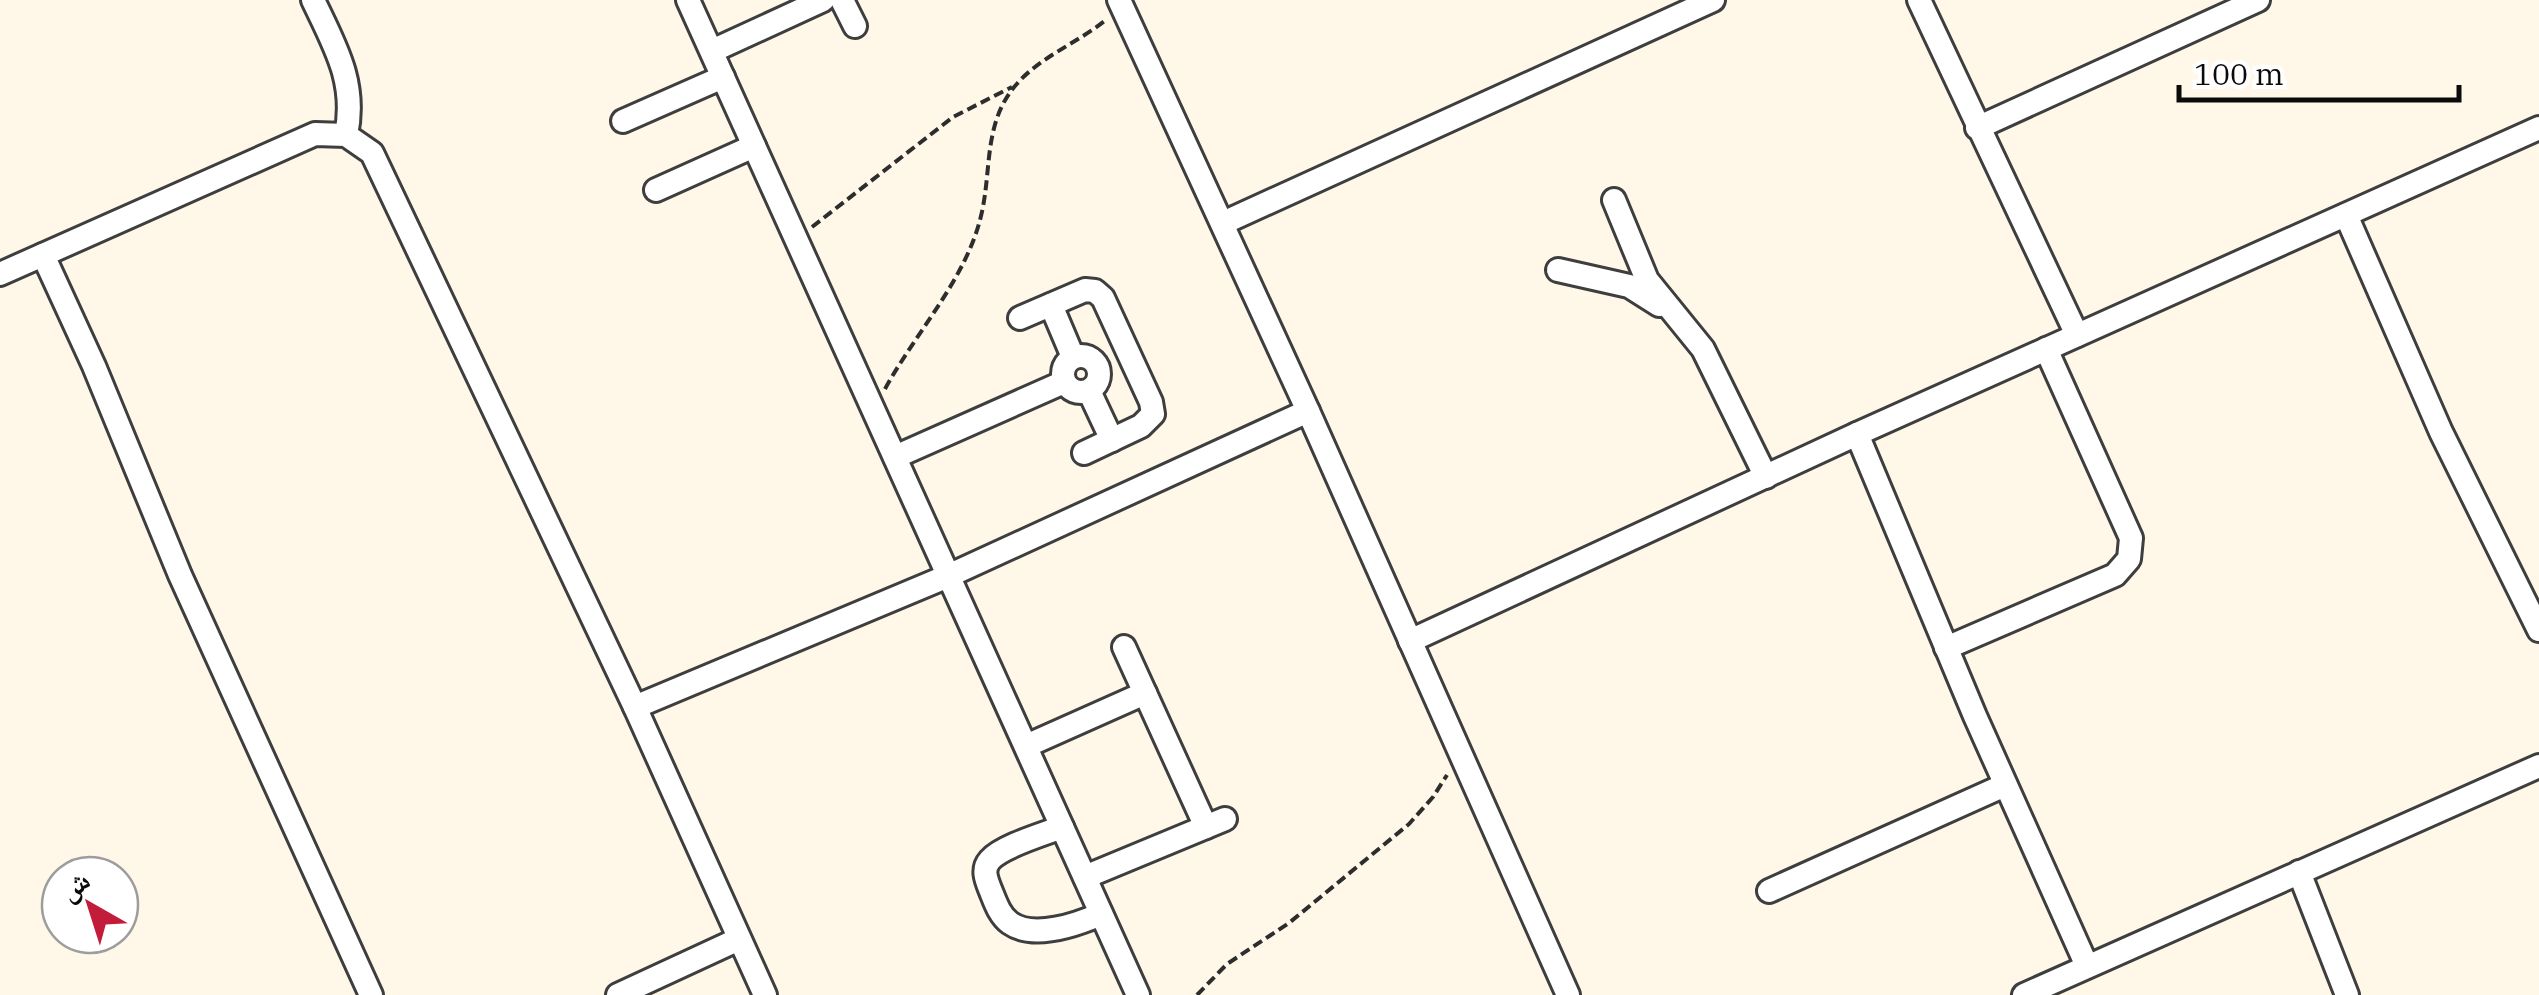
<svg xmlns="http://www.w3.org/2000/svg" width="2539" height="995" font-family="'IBM Plex Serif','Noto Naskh Arabic',serif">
<rect width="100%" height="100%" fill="#fff8e9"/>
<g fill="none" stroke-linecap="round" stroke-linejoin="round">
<!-- minor casing -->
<g stroke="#3e3e3e" stroke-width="28">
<g id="minor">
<path d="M313 0C335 46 357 83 346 135"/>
<polyline points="688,0 1138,995"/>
<polyline points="842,0 855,26"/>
<polyline points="1119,0 1308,411 1568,995"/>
<polyline points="1919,0 2077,335"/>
<polyline points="712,51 823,0"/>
<polyline points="623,121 723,77"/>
<polyline points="1977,128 2258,0"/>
<polyline points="656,190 754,146"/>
<polyline points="1614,200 1647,280 1703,349 1766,477"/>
<polyline points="2346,215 2441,432 2539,630"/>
<polyline points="1223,223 1713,0"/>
<polyline points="43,255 94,366 180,575 371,995"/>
<polyline points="1558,270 1629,286 1659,305"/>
<polyline points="0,274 315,134 346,135 372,153 635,707 765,995"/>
<polyline points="1051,305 1073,357"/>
<polyline points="1020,318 1085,290 1095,291 1103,298 1151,402 1153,414 1141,426 1084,453"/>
<circle cx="1081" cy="374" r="18"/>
<polyline points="1089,391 1112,440"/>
<polyline points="1857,434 1975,716 2087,966"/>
<polyline points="895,457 1064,382"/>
<polyline points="1410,641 1857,434 2539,128"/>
<polyline points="1124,647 1206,827"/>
<polyline points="1946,648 2115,575 2129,559 2131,538 2046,349"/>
<polyline points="635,707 948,576 1308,411"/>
<polyline points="1026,746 1145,693"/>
<path d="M1062 827C1044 834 1002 846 990 860 982 869 986 879 990 889 995 901 999 915 1010 923 1034 940 1078 924 1101 914"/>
<polyline points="2299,872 2347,995"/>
<polyline points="1085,877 1225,819"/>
<polyline points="1769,891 2005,785"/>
<polyline points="618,995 739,939"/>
<polyline points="2024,995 2539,766"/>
</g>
</g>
<!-- path -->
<g stroke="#2d2d2d" stroke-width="4" stroke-dasharray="10 5" stroke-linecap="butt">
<polyline points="812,227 953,117 1012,87"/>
<path d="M885 389C916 332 966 279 981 216 992 171 983 124 1015 86 1039 57 1078 43 1107 19"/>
<polyline points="1197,995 1227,964 1289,923 1409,824 1433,797 1447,775"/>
</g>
<!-- minor -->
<use href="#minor" stroke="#fff" stroke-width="22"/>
</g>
<!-- north arrow -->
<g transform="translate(90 905) rotate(321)"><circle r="48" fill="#ffffff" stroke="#9d9d9d" stroke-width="2.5"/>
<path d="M0-8L18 38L0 25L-18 38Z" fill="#c31b3a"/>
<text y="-15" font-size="28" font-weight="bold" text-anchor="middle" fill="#0b0b0b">ش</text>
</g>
<!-- scale -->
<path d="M2179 85v15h280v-15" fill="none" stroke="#0b0b0b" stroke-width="5"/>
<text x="2194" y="85" font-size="30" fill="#0b0b0b" stroke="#ffffff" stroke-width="8" paint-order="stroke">100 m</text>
</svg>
